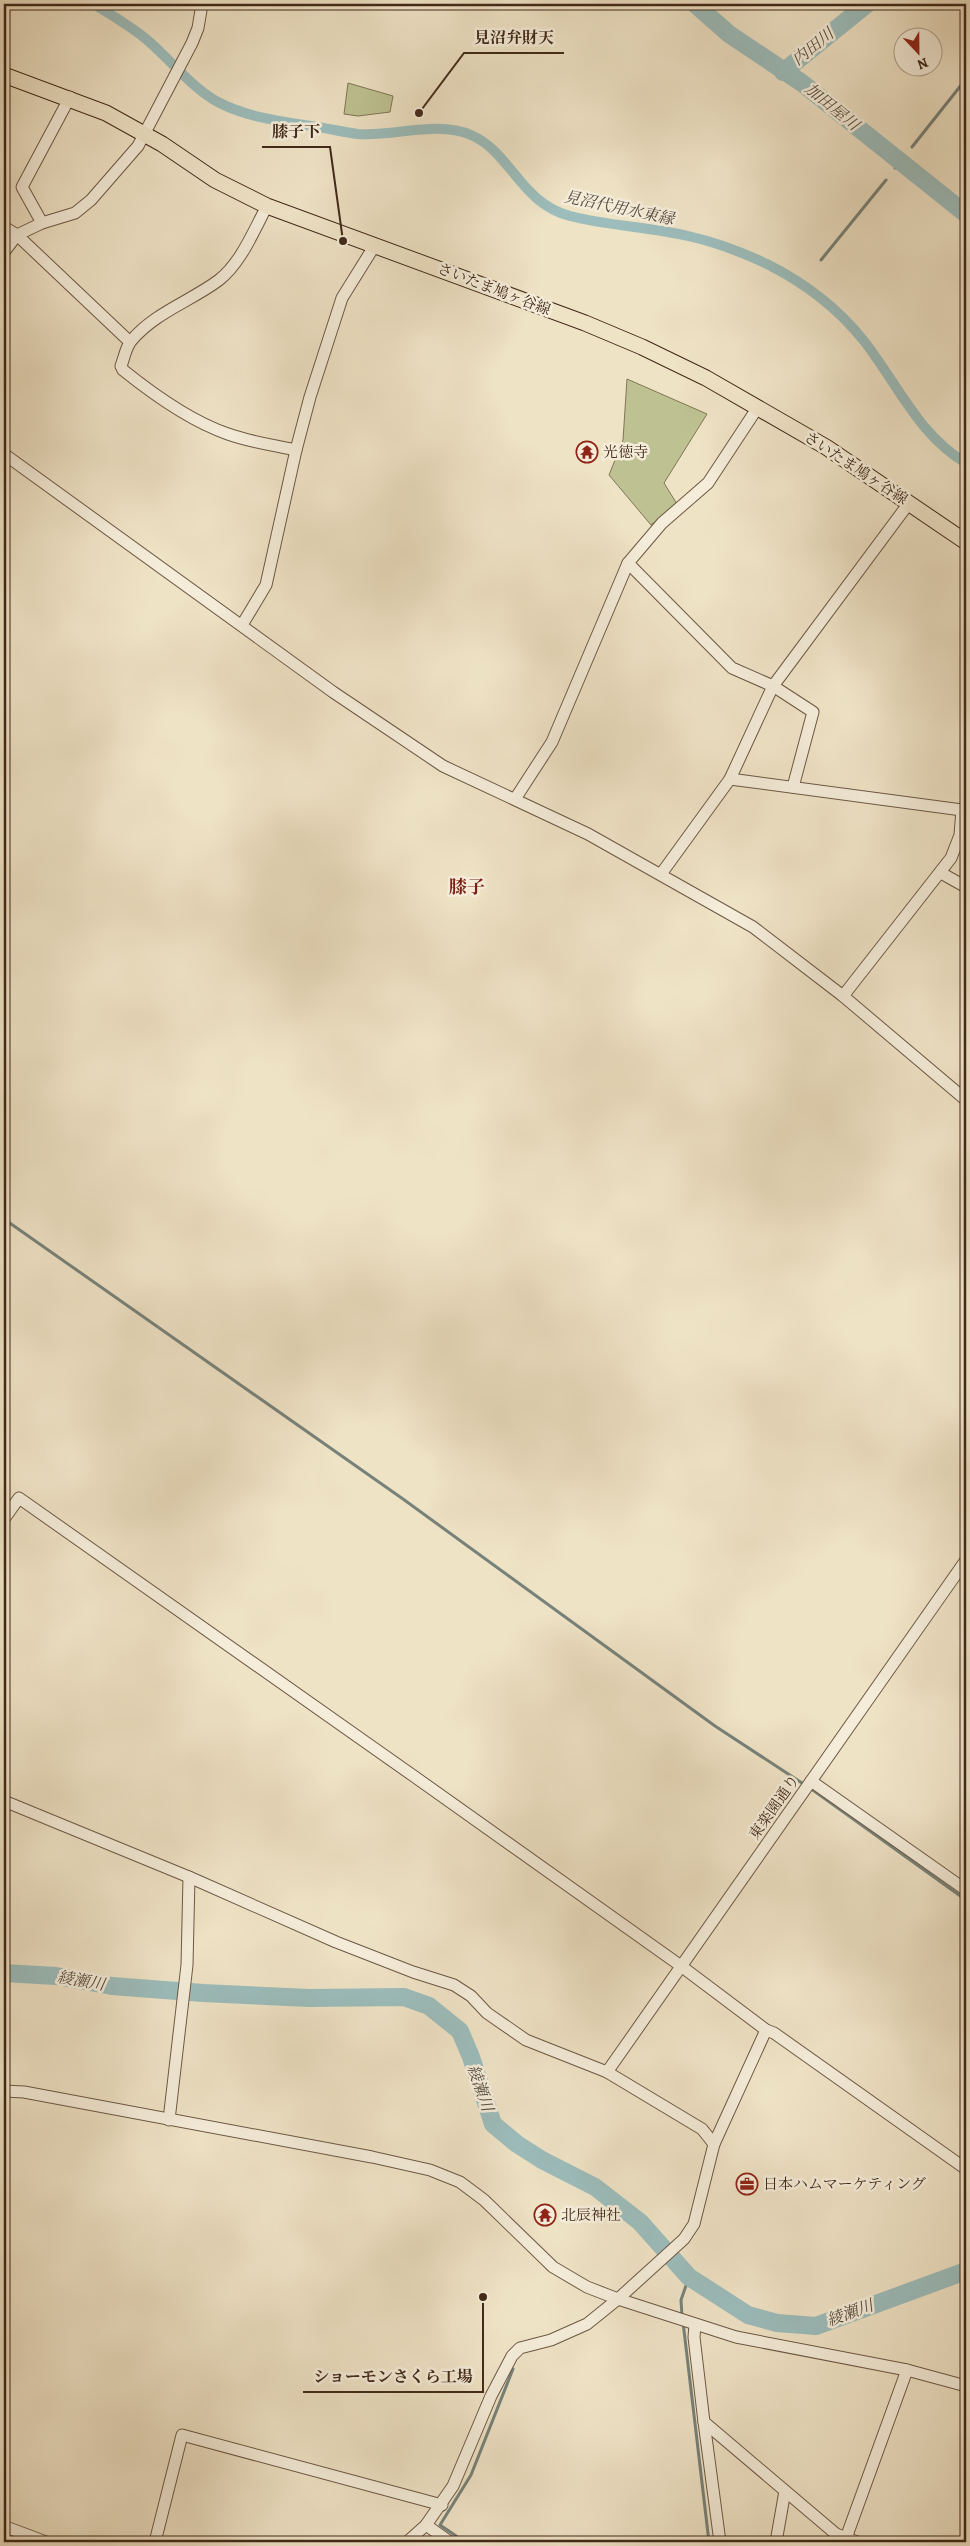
<svg xmlns="http://www.w3.org/2000/svg" width="970" height="2546" font-family="Alegreya,'Noto Serif JP',serif">
<rect width="100%" height="100%" fill="#efe3c6"/>
<filter id="stains"><feTurbulence type="fractalNoise" baseFrequency=".004" numOctaves="4"/><feColorMatrix values="0 0 0 0 .2 0 0 0 0 .09 0 0 0 0 .02 0 0 0 .5 -.17"/></filter>
<radialGradient id="worn" r=".72"><stop offset=".6" stop-color="#630" stop-opacity="0"/><stop offset="1" stop-color="#630" stop-opacity=".3"/></radialGradient>
<!-- green -->
<g fill="#bec292" stroke="#7f7655">
<polygon points="348,83 393,96 390,112 358,116 344,114"/>
<polygon points="627,379 707,414 664,483 677,504 651,525 609,475 623,440"/>
</g>
<g fill="none" stroke-linecap="round" stroke-linejoin="round">
<!-- stream -->
<g stroke="#77827a" stroke-width="3">
<polyline points="912,147 966,79"/>
<polyline points="895,168 905,156"/>
<polyline points="821,260 886,180"/>
<polyline points="4,1219 403,1499 715,1726 805,1785"/>
<polyline points="810,1788 966,1900"/>
<polyline points="682,2316 681,2300 689,2277"/>
<polyline points="683,2322 709,2542"/>
<polyline points="465,2542 440,2525 471,2475 513,2369"/>
</g>
<!-- canal -->
<path stroke="#9cbdbc" stroke-width="10" d="M94 4C111 15 130 26 146 39 170 59 189 85 216 101 245 117 279 121 311 126 327 128 342 132 358 134 394 137 437 120 471 135 511 152 520 203 570 216 609 226 650 227 688 236 715 242 742 252 767 264 805 283 837 307 864 341 897 383 919 436 966 463"/>
<!-- river -->
<g stroke="#9cbdbc" stroke-width="18">
<polyline points="695,4 729,34 802,83 966,214"/>
<polyline points="783,72 867,4"/>
<polyline points="4,1973 56,1976 112,1986 203,1993 309,1998 404,1997 429,2006 460,2031 471,2057 493,2124 517,2144 542,2160 595,2187 640,2222 689,2277 748,2315 777,2323 816,2326 966,2271"/>
</g>
<!-- minor casing -->
<g stroke="#6c5844" stroke-width="13">
<g id="minor">
<path d="M267 206C254 230 241 263 219 280 191 301 154 313 131 341 126 347 124 358 121 366L123 370C154 395 190 421 228 434 250 442 273 445 296 450"/>
<polyline points="42,223 22,187 70,97"/>
<polyline points="4,227 17,235 130,342"/>
<polyline points="4,252 17,235 42,223 75,213 91,200 138,146 192,43 198,28 202,4"/>
<polyline points="4,454 333,692 443,766 588,834 753,927 843,996 966,1100"/>
<polyline points="628,563 732,668 773,686 813,712 793,787"/>
<polyline points="242,625 266,585 296,450 310,397 342,298 375,245"/>
<polyline points="730,779 962,810"/>
<polyline points="515,799 552,742 628,563 662,523 708,483 758,407"/>
<polyline points="941,873 966,887"/>
<polyline points="661,874 730,779 773,686 909,503"/>
<polyline points="843,996 951,858 960,835 962,810 966,805"/>
<polyline points="4,1519 19,1498 415,1777 681,1966 766,2030 774,2033 966,2169"/>
<polyline points="811,1781 966,1890"/>
<polyline points="4,1801 189,1877 336,1942 413,1972 454,1985 471,1996 487,2013 526,2040 607,2072 702,2129 714,2144 694,2224 684,2239 618,2299 587,2324 551,2340 520,2348 512,2356 491,2396 453,2486 426,2525 407,2542"/>
<polyline points="607,2072 966,1560"/>
<polyline points="4,2091 24,2092 372,2157 430,2170 460,2182 484,2200 553,2267 587,2287 618,2299 736,2337 907,2370 966,2386"/>
<polyline points="169,2120 187,1965 189,1877"/>
<polyline points="714,2144 766,2030"/>
<polyline points="695,2325 694,2337 704,2422 836,2534 857,2542"/>
<polyline points="704,2422 720,2542"/>
<polyline points="426,2525 450,2542"/>
<polyline points="4,2530 6,2527 46,2542"/>
<polyline points="846,2538 907,2370"/>
<polyline points="155,2542 182,2435 442,2505"/>
<polyline points="776,2542 785,2491"/>
</g>
</g>
<!-- major casing -->
<g stroke="#402918" stroke-width="17">
<polyline id="major" points="4,75 106,113 162,144 215,180 267,206 585,323 642,347 706,378 826,447 966,542"/>
</g>
<!-- minor -->
<use href="#minor" stroke="#f5edda" stroke-width="11"/>
<!-- major -->
<use href="#major" stroke="#efe3c6" stroke-width="15"/>
</g>
<!-- icons -->
<defs>
<g id="temple-ring" transform="scale(1.125)"><circle r="9.5" fill="#f5edda" stroke="#8f2418" stroke-width="1.5"/><path d="M0-6L5-2H3V0L6.5 2.5H4V6H1.5V3h-3V6H-4V2.5H-6.5L-3 0V-2H-5Z" fill="#8f2418"/></g>
<g id="office-ring" transform="scale(1.125)"><circle r="9.5" fill="#f5edda" stroke="#8f2418" stroke-width="1.5"/><path d="M-6-3h4V-5.5h4V-3h4V5H-6ZM-1-4.5V-3h2v-1.5ZM-6 0V1H6V0Z" fill="#8f2418"/></g>
</defs>
<g fill-rule="evenodd">
<use href="#temple-ring" x="587" y="452"/>
<use href="#office-ring" x="747" y="2184"/>
<use href="#temple-ring" x="545" y="2215"/>
</g>
<g text-anchor="middle" dominant-baseline="central" stroke-width="5" stroke-linejoin="round" paint-order="stroke">
<!-- street labels -->
<g font-size="15" fill="#402918" stroke="#f5edda">
<text transform="translate(494 289) rotate(21)">さいたま鳩ヶ谷線</text>
<text transform="translate(856 468) rotate(33)">さいたま鳩ヶ谷線</text>
<text transform="translate(774 1807) rotate(-55)">東楽園通り</text>
</g>
<!-- poi labels -->
<g font-size="15" fill="#402918" stroke="#f5edda" text-anchor="start">
<text x="603" y="452">光徳寺</text>
<text x="763" y="2184">日本ハムマーケティング</text>
<text x="561" y="2215">北辰神社</text>
</g>
<!-- water labels -->
<g font-size="16" font-style="italic" fill="#574e41" stroke="#f5edda">
<text transform="translate(813 47) rotate(-39)">内田川</text>
<text transform="translate(832 107) rotate(39)">加田屋川</text>
<text transform="translate(619 208) rotate(12)">見沼代用水東縁</text>
<text transform="translate(81 1981) rotate(10)">綾瀬川</text>
<text transform="translate(480 2088) rotate(71)">綾瀬川</text>
<text transform="translate(850 2313) rotate(-20)">綾瀬川</text>
</g>
<!-- quarter labels -->
<g font-size="18" font-weight="bold" fill="#7a1f14" stroke="#f5edda">
<text x="467" y="887">膝子</text>
</g>
</g>
<!-- callouts -->
<path fill="none" stroke="#402918" stroke-width="2" d="M419 113L464 53H564M343 241L330 147H262M483 2297L483 2392H303"/>
<g fill="#402918" stroke="#f5edda" stroke-width="2">
<circle cx="419" cy="113" r="5"/>
<circle cx="343" cy="241" r="5"/>
<circle cx="483" cy="2297" r="5"/>
</g>
<g font-size="16" text-anchor="middle" font-weight="bold" fill="#402918" stroke="#f5edda" stroke-width="5" stroke-linejoin="round" paint-order="stroke">
<text x="514" y="43">見沼弁財天</text>
<text x="296" y="137">膝子下</text>
<text x="393" y="2382">ショーモンさくら工場</text>
</g>
<!-- margin -->
<rect width="970" height="2546" fill="none" stroke="#efe3c6" stroke-width="20"/>
<rect x="5" y="5" width="960" height="2536" fill="none" stroke="#402918" stroke-width="2.5"/>
<rect x="10" y="10" width="950" height="2526" fill="none" stroke="#402918"/>
<!-- north arrow -->
<g transform="translate(918 52) rotate(158)"><circle r="24" fill="#f5edda" stroke="#ad9f8c"/>
<path d="M0-4L9 19L0 12L-9 19Z" fill="#8f2418"/>
<text y="-8" font-size="14" font-weight="bold" text-anchor="middle" fill="#402918">N</text>
</g>
<rect width="100%" height="100%" filter="url(#stains)"/>
<rect width="100%" height="100%" fill="url(#worn)"/>
</svg>
